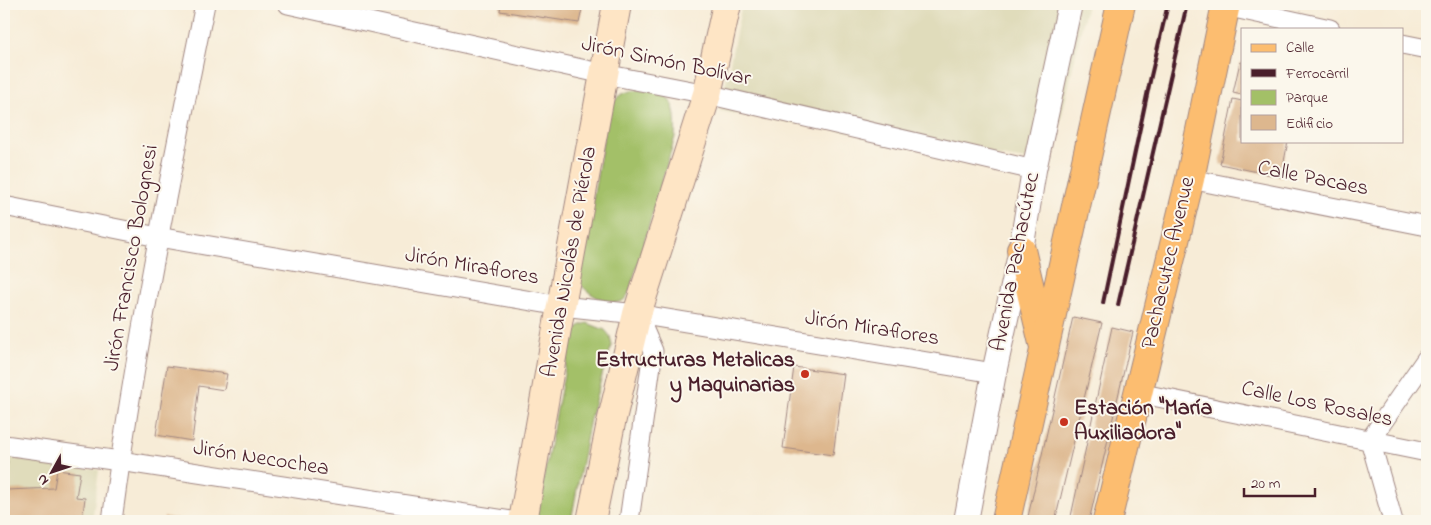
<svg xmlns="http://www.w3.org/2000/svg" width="1431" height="525" font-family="'Indie Flower',sans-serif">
<rect width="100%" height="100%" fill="#fbf7ec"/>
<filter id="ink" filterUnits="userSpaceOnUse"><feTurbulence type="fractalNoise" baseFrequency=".02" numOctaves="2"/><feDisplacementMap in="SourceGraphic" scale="10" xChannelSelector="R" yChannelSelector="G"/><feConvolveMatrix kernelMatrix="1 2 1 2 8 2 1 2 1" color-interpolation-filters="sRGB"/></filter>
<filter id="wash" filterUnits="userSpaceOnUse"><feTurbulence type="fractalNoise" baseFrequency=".0096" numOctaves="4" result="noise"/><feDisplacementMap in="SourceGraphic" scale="20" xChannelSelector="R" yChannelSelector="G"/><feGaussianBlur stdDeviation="1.12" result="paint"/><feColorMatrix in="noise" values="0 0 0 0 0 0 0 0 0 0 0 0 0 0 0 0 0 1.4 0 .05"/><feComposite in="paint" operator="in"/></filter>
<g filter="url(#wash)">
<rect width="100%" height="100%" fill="#f7ecd7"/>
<!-- built -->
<g fill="#e0dcbb">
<polygon points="742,4 1087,4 1051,164 720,111"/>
<polygon points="4,457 99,470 92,521 4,521"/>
</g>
<!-- green -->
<g fill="#a3c067" stroke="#767049">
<path d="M640 90C647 91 655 90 661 93 677 100 676 122 675 137L630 290C628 295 625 301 619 302 607 305 586 293 579 282L608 111C617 96 622 91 640 90Z"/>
<polygon points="587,323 605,330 610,336 612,346 606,361 590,419 571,521 535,521 570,344 579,326"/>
</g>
<g id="blocks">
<!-- building -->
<g fill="#ddb78e">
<polygon points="501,4 583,4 579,23 500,11"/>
<polygon points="1240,62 1242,62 1242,95 1233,93"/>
<polygon points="1233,99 1242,101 1242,141 1288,141 1281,177 1220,164"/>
<polygon points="1073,317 1102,323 1055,521 1027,521"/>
<polygon points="1112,327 1133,332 1089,521 1070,521"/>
<polygon points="167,366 227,374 224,390 199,386 192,441 156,435"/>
<polygon points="794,367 844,374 833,455 783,448"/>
<polygon points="4,460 8,461 5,483 4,483"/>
<polygon points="57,470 80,473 76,497 85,498 82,521 4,521 7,490 54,488"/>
<polygon points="164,517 187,520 187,521 164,521"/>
</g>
</g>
</g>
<g filter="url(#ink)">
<use href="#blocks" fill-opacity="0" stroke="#a08681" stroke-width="1"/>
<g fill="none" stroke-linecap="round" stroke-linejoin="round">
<!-- minor casing -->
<g stroke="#a08681" stroke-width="21">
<g id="minor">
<polyline points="288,4 604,74 707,94 1034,170"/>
<polyline points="1225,6 1330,29"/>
<polyline points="1402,44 1427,49"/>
<polyline points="1190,179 1427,226"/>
<polyline points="4,206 158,237 561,306 637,314 994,373"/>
<polyline points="1138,393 1427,452"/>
<polyline points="4,445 120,461 511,521"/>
<path d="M112 521C135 347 170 176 205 4"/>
<polyline points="629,521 653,351 637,314"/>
<polyline points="1393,521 1370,440 1427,358"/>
</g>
</g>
<!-- tertiary casing -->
<g stroke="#a08681" stroke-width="26">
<polyline id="tertiary" points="966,521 994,373 1021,250 1034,170 1070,4"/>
</g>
<!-- secondary casing -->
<g stroke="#a08681" stroke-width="30">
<g id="secondary">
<polyline points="523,521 561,306 617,4"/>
<polyline points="591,521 611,423 637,314 707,94 727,4"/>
</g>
</g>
<!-- primary casing -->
<g stroke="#a08681" stroke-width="30">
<g id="primary">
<polyline points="1021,250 1043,343"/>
<polyline points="1006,521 1121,4"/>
<polyline points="1107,521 1190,179 1226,4"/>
</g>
</g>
<!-- minor -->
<use href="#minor" stroke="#fff" stroke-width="19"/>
<!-- tertiary -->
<use href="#tertiary" stroke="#fff" stroke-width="24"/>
<!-- secondary -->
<use href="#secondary" stroke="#fee5c5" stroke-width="28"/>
<!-- primary -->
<use href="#primary" stroke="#fcbd6f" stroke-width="28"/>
<!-- rail -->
<g stroke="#4a1f2b" stroke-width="4">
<polyline points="1103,303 1151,76 1168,4"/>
<polyline points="1118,305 1187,4"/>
</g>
</g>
</g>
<!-- markers -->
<g fill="#c8321e" stroke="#fbf7ec" stroke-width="2">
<circle cx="805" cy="374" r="5"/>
<circle cx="1064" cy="422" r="5"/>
</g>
<g text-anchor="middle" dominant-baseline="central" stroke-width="4" stroke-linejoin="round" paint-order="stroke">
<!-- street labels -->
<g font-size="22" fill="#4a1f2b" stroke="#fbf7ec">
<text transform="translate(666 62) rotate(12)">Jirón Simón Bolívar</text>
<text transform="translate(1313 179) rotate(11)">Calle Pacaes</text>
<text transform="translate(132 258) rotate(-80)">Jirón Francisco Bolognesi</text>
<text transform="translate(570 262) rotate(-80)">Avenida Nicolás de Piérola</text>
<text transform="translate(1016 262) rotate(-79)">Avenida Pachacútec</text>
<text transform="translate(1169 263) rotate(-77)">Pachacutec Avenue</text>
<text transform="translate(472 267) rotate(10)">Jirón Miraflores</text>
<text transform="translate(872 329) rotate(9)">Jirón Miraflores</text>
<text transform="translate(1317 405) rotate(12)">Calle Los Rosales</text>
<text transform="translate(261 459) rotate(9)">Jirón Necochea</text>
</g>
<!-- poi labels -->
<g font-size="22" font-weight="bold" fill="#4a1f2b" stroke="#fbf7ec" text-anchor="end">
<text x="795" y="361">Estructuras Metalicas<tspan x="795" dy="25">y Maquinarias</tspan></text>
<text x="1074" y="409" text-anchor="start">Estación "María<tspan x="1074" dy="25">Auxiliadora"</tspan></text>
</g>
</g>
<!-- margin -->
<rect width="1431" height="525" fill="none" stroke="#fbf7ec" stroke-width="20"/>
<!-- legend -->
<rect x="1241" y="28" width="162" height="115" fill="#fbf7ec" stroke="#b4a19f"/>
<rect x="1251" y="44" width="25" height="8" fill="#fcbd6f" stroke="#b4a19f"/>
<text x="1286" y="52" font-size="15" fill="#4a1f2b">Calle</text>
<rect x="1251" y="69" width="25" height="8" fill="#4a1f2b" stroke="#b4a19f"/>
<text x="1286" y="78" font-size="15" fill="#4a1f2b">Ferrocarril</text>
<rect x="1251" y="90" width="25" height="15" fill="#a3c067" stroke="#b4a19f"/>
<text x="1286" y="102" font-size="15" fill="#4a1f2b">Parque</text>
<rect x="1251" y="115" width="25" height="15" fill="#ddb78e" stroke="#b4a19f"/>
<text x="1286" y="128" font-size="15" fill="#4a1f2b">Edificio</text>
<!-- north arrow -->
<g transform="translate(52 472) rotate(230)" stroke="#fbf7ec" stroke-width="4" paint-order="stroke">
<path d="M0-4L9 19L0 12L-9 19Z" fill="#4a1f2b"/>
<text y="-8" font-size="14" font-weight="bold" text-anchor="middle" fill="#4a1f2b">N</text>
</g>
<!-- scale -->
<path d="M1244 488v8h71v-8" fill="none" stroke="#4a1f2b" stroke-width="2.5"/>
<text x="1251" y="488" font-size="15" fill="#4a1f2b" stroke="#fbf7ec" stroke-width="4" paint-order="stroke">20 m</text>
</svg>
